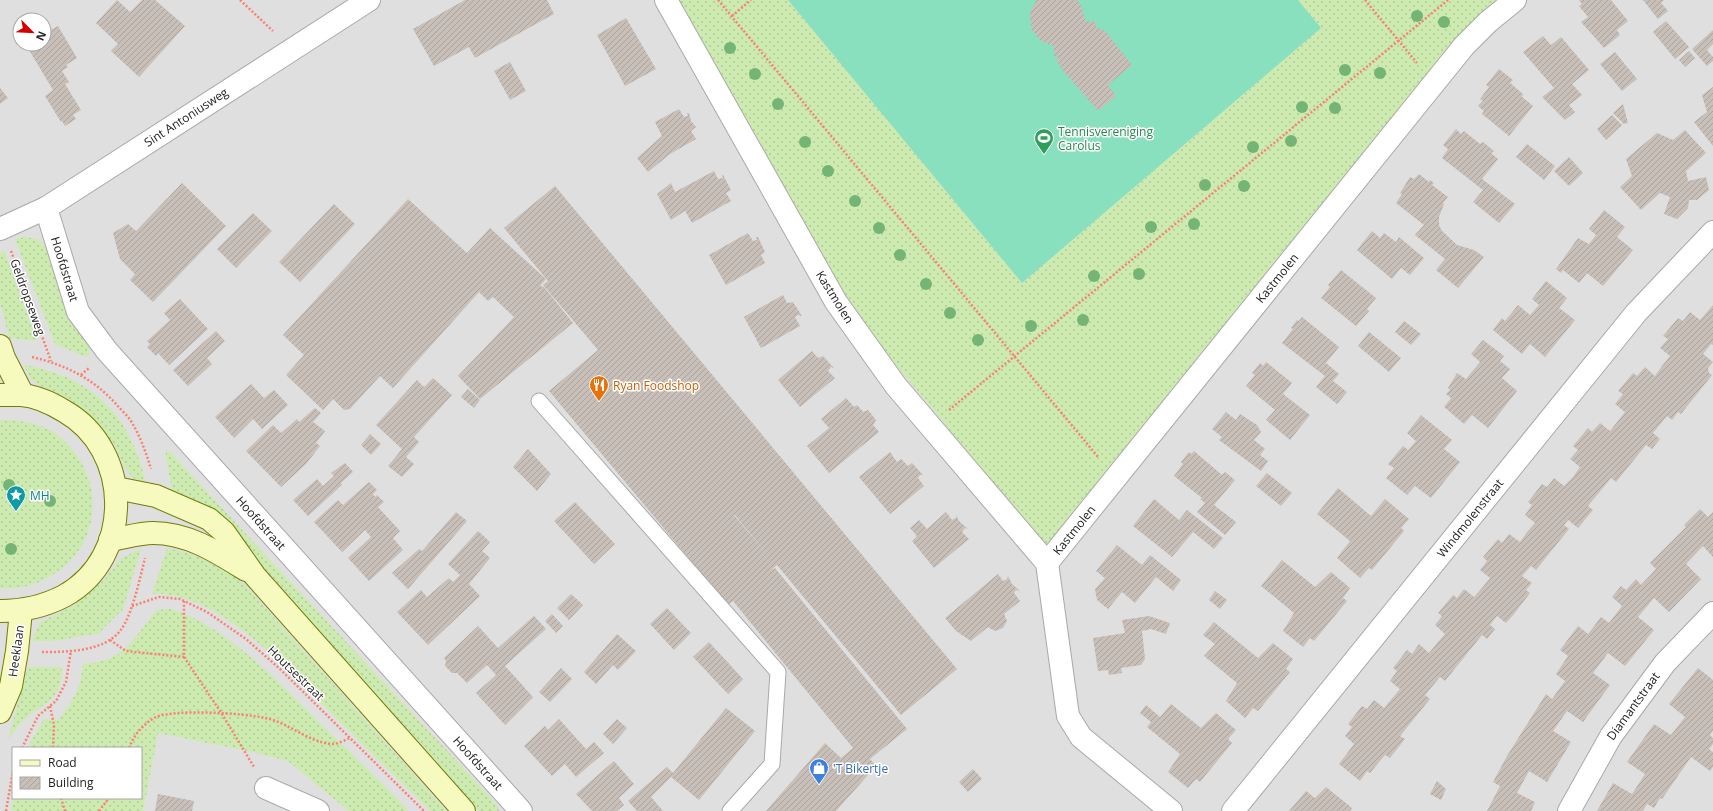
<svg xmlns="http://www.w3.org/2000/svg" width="1713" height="811" font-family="'Open Sans',sans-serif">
<defs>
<pattern id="grass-dots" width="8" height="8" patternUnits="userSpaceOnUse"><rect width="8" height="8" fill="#cdebb0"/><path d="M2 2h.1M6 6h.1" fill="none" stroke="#b0c997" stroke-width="1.8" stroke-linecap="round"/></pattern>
<pattern id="building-hatch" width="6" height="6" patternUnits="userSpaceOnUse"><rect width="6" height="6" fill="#c7bfb8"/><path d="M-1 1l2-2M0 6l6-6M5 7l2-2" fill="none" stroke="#aba49e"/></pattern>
</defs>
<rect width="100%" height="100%" fill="#f2efe9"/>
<!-- residential -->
<path fill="#e0dfdf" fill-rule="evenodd" d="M0 0H1713V811H0ZM20 20H44V44H20ZM13 748H141V798H13Z"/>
<!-- grass -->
<g fill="url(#grass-dots)">
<polygon points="678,0 788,0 1022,283 1321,28 1298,0 1501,0 1047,548 883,349 843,294"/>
<polygon points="25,237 37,239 47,247 69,312 90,348 89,355 86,357 55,344 15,239"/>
<polygon points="4,250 37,340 35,341 9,338 0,302 0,254"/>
<path d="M24 365C94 377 132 417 146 485L133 478 124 466 115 446 94 419 65 397 40 386 30 378Z"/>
<path d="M0 420C20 420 44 423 60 437 108 477 103 549 47 578 33 586 16 590 0 588Z"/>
<polygon points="165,450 170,452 491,798 498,807 499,811 479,811 217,516 172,491"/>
<path d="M167 548C200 555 218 564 244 584L446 811H430C400 781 369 751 339 721 295 677 219 590 152 594Z"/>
<polygon points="141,549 123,609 99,633 55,641 32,641 39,623 73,606 104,580 121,558"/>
<path d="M171 609C229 628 275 679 318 721 348 750 379 780 409 811H349L288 761 248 751 158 733 143 811H11L13 798H141V748H27L44 719 58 720C74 699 80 691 83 664 93 663 107 661 117 655 130 647 147 623 156 610Z"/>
<path d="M28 667H62C62 703 43 701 22 722 17 727 13 734 8 739Z"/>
</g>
<!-- pitch -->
<polygon fill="#88e0be" points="788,0 1298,0 1321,28 1022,283"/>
<!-- building -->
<g fill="url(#building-hatch)" fill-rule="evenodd">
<polygon points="117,0 130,12 142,0 155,0 185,26 139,77 111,51 118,44 96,23"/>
<polygon points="465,0 547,0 554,14 475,58 469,47 434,66 413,29"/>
<polygon points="1037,0 1077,0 1082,7 1085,21 1096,22 1095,26 1105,31 1132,65 1108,85 1116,96 1098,111 1060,67 1062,67 1057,62 1058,57 1054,57 1054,46 1041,41 1032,30 1030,16 1031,9"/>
<polygon points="1579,0 1611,0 1628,21 1617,30 1620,35 1604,48 1581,22 1588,17 1579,6 1582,4"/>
<polygon points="1643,0 1664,0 1661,3 1668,11 1658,19"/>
<polygon points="626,18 656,69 625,86 597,35"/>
<polygon points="1666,21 1689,47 1675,59 1653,32"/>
<polygon points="58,26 77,58 66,65 68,67 62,71 69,82 65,84 81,110 73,115 76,119 65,126 62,121 61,122 45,96 53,90 26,45 44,44 44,34"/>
<polygon points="1713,30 1713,44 1707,50 1713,57 1713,61 1707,66 1692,49"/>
<polygon points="1543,36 1551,45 1561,37 1589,70 1572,84 1582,95 1569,105 1575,112 1565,120 1542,97 1554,88 1523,52"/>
<polygon points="1689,51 1695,58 1685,67 1679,60"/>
<polygon points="1615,52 1637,79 1622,91 1600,64"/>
<polygon points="510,62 526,91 510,100 494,71"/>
<polygon points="1499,69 1513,80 1510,83 1523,94 1522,97 1533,106 1509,136 1482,114 1484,111 1478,106 1483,101 1480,99 1489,87 1486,85"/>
<polygon points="1713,87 1713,146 1694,122 1707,112 1702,95"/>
<polygon points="0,88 8,98 0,104"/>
<polygon points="1623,104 1628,123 1624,124 1613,113"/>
<polygon points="679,109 684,117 688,116 687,113 689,113 691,121 696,127 691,131 696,139 670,154 648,172 637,158 662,136 655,122"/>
<polygon points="1612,115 1622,125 1606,140 1597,129"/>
<polygon points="1456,129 1461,134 1464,131 1480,144 1483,142 1494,151 1491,153 1498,159 1482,179 1515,204 1499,223 1473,202 1483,190 1442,158 1448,149 1443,145"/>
<polygon points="1685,130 1706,153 1686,171 1688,181 1706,177 1709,190 1697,200 1689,200 1688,208 1677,219 1664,214 1670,197 1660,193 1641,210 1620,187 1632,176 1626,159 1657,133 1673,140"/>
<polygon points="1527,144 1555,166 1544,180 1516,157"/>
<polygon points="1569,157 1583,173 1569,186 1554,171"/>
<polygon points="714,171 718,179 723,178 722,175 723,175 731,190 726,193 731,201 692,223 685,211 671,220 657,194 671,183 675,192"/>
<polygon points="1419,174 1429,182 1430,180 1434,183 1432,185 1448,197 1443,203 1444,204 1439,217 1439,225 1442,231 1457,245 1474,250 1484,257 1458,288 1436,270 1445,259 1415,235 1424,225 1396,203 1402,194 1400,193 1410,177 1414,179"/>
<polygon points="182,183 226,226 153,302 130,280 135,274 120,259 113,233 128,224 136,231"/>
<path d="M555 186 957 669 901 715 777 565 771 570 775 568 907 729 870 759 876 766 836 811H766L825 743 841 758 853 748 733 601 728 605 549 391 598 350 543 285 548 281 504 228ZM734 514 771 559 734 515Z"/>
<polygon points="408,199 467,253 490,228 546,279 540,286 544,287 573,323 480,399 458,376 514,317 493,297 488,301 479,292 393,388 380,376 350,409 344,410 333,399 323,410 286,375 304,355 283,335"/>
<polygon points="334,204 355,224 300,282 279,262"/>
<polygon points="1604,210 1625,227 1617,237 1633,250 1603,286 1587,273 1579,283 1563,270 1561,273 1556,269 1578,238 1589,244 1596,235 1589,229"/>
<polygon points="253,213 272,231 236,268 217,249"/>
<polygon points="1372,231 1380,238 1384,233 1396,242 1399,237 1424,258 1410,275 1401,268 1392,279 1357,250"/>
<polygon points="748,233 753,241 757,240 756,237 758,237 765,252 761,255 765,263 726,285 709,255"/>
<polygon points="1341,270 1376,298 1367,309 1369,311 1356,326 1321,298 1330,287 1328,285"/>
<polygon points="1546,281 1567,298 1559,308 1575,320 1545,357 1530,344 1522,354 1493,330 1502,318 1505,321 1518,305 1530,315 1539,305 1532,299"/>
<polygon points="783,295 787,303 793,302 802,316 798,315 795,317 800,326 761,348 744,317"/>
<polygon points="180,299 208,329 169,365 158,353 156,356 147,347 150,344 147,341 170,320 164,313"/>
<polygon points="1713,305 1713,345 1711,344 1703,354 1713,362 1708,368 1709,373 1712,375 1681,414 1678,412 1672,420 1667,416 1653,433 1660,439 1652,449 1646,445 1616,482 1611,478 1588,506 1593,510 1578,528 1568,520 1564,525 1569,529 1536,570 1531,566 1522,576 1532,583 1526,590 1530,593 1514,614 1506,623 1497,616 1490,625 1495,629 1487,639 1482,635 1445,681 1440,677 1425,695 1430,699 1400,736 1405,739 1397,749 1390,758 1385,755 1370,773 1367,771 1360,781 1339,764 1354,744 1345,736 1352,727 1348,724 1362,706 1367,709 1374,700 1384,708 1400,689 1390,681 1397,671 1393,668 1407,650 1412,654 1419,644 1429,653 1437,643 1445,634 1435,625 1442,616 1438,613 1453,595 1457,598 1464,589 1474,597 1482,588 1490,578 1480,570 1487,561 1483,557 1498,539 1502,543 1509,534 1520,542 1527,532 1535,523 1525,515 1532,505 1528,502 1542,484 1547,487 1554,478 1564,486 1573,477 1580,467 1570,459 1578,450 1573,446 1588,428 1592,432 1600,423 1610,431 1625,412 1615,404 1623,394 1618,391 1633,373 1637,376 1645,367 1655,376 1662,366 1670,356 1660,348 1668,339 1663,336 1678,318 1683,321 1690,312 1700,320"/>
<polygon points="1302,317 1339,347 1326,363 1339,374 1333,381 1347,392 1337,404 1316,387 1325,376 1282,343 1293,329 1291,328 1297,320 1299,321"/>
<polygon points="1404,321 1421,334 1411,345 1395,332"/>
<polygon points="216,331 225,341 207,358 212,364 188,386 173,370"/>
<polygon points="1369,332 1401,358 1389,372 1358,346"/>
<polygon points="1483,340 1504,356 1500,361 1510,369 1502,378 1517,391 1488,428 1472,415 1464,424 1444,407 1451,398 1446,394 1450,390 1448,388 1457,373 1466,379 1480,362 1471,354"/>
<polygon points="812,351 818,358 823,356 834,368 831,367 828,371 835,378 800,407 778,380"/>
<polygon points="1266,362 1292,383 1283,394 1310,415 1290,440 1266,420 1275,410 1246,386 1255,375 1252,373 1260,363 1263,366"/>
<polygon points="433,378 452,395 414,437 419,442 406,457 414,464 402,477 388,466 402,449 376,425 417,380 424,387"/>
<polygon points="251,384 264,398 274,390 288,405 262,429 253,419 234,438 215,417"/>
<polygon points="468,389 480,400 474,408 461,397"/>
<polygon points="846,398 854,407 857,405 863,412 868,410 876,420 873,425 879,432 829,473 807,446 829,428 821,419"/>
<polygon points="315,408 321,413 313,422 325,431 316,443 320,446 306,464 281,487 246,451 273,425 281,433 297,419 299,422"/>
<polygon points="1226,412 1236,420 1240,414 1257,425 1261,432 1254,440 1265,449 1260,455 1268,461 1261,471 1219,440 1222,437 1212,429"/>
<polygon points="1421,415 1452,440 1444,449 1460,462 1431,498 1415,486 1407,495 1386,478 1394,468 1388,464 1403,446 1408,450 1416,441 1407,433"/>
<polygon points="370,434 381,444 371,455 361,445"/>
<polygon points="528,449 551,474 537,491 513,467"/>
<polygon points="1194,451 1222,475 1225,472 1235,480 1214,505 1236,522 1225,535 1197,512 1205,503 1200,499 1202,498 1174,476 1183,464 1181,462 1189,452 1191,454"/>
<polygon points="890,452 897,462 901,459 908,466 912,463 923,475 920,475 918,478 924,486 890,514 859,477"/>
<polygon points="345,463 353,472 341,483 342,485 308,516 293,500 317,479 323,486 334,476 331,473"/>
<polygon points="1267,473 1292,493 1281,506 1256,486"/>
<polygon points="369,482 377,490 373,494 375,497 377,495 384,502 378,507 400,531 393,538 403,550 369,581 348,558 371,537 365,530 342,552 314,522 338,500 343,505"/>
<polygon points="1338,488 1371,516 1385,499 1409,519 1401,528 1404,531 1372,570 1369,568 1360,578 1337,558 1350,541 1317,514"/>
<polygon points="1154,499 1179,520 1187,510 1223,538 1214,549 1193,532 1172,557 1133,526"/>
<polygon points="575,502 615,544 594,564 554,521"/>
<polygon points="1700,509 1708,517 1713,512 1713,557 1703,546 1686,564 1701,579 1669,612 1654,598 1638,617 1654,630 1625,666 1608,653 1593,673 1610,685 1583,722 1567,711 1553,731 1571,742 1547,782 1529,771 1517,793 1535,802 1531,811 1487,811 1500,786 1493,782 1507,756 1546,694 1552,699 1565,681 1556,674 1568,656 1560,650 1578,626 1588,634 1601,617 1609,623 1622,606 1612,597 1621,586 1626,590 1636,579 1641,585 1656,569 1650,563 1686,527 1684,525"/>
<polygon points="456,512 467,521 408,589 392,573 419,549 422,551"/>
<polygon points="946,512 952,520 956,518 956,515 959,521 968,529 965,528 962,532 969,539 934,568 912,541 917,536 910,528 919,520 927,529"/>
<polygon points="478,531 490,542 482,551 490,558 469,584 480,596 428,645 397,612 421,590 427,597 449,578 453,582 460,575 448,564"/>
<polygon points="1117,545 1142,565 1150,555 1181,580 1173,591 1156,577 1135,603 1122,592 1108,609 1097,600 1095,589 1105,578 1096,571"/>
<polygon points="1282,560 1315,587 1331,572 1350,588 1343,598 1347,601 1314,641 1310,638 1303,647 1283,631 1294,613 1261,586"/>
<polygon points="998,574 1003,581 1007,579 1008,576 1012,584 1020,591 1016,590 1014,593 1020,601 1004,614 1007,621 1003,628 995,631 988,627 971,641 956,631 945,618"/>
<polygon points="1215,591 1227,600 1220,609 1209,600"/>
<polygon points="571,594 583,605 569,620 557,608"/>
<polygon points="667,608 691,633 674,650 650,624"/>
<polygon points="552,614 563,626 556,633 545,621"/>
<polygon points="534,616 546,629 505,666 533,697 505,725 476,693 496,675 487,665 467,683 457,673 452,673 445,666 446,661 444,658 478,626 498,648"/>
<polygon points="1149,616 1170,623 1166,634 1151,629 1142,631 1145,659 1141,665 1121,668 1122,673 1109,675 1108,670 1098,671 1093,638 1125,633 1122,620"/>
<polygon points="1214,622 1258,658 1273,643 1293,659 1286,669 1290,672 1258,711 1253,708 1245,718 1226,701 1237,683 1204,656 1215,644 1203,635"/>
<polygon points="617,634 636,651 618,670 613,665 596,684 584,672"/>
<polygon points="709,642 743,679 728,694 693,657"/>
<polygon points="561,668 572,679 550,702 539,692"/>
<polygon points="1698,668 1713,680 1713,731 1710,735 1713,738 1713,744 1709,749 1713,752 1713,767 1710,771 1691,757 1662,799 1660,798 1654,808 1647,804 1643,811 1597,811 1613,783 1632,794 1645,774 1627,762 1654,724 1671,735 1685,717 1669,704"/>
<polygon points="1171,704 1201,728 1216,713 1236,730 1228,739 1232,743 1200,782 1196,779 1188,788 1168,772 1180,754 1147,727 1151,722 1140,713 1146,705 1160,717"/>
<polygon points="726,708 755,731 699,800 671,777 651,797 663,811 637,811 628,801 667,767 673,773"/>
<polygon points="559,719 586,749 594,742 604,753 576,777 565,764 552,776 524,746 545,726 548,730"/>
<polygon points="617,719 627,728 613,744 603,734"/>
<polygon points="614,761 634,784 619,798 624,805 617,811 592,811 576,794"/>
<polygon points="973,769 982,779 968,792 959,782"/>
<polygon points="1437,781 1446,789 1441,800 1430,794"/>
<polygon points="1326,787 1352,808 1350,811 1289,811 1306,791 1315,798"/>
<polygon points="158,794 194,801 192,811 155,811"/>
</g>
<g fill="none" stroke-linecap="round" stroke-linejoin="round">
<!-- lane casing -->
<g stroke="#a9a9a9" stroke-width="17">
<polyline id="lane" points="539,401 778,672 772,764 730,811"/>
</g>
<!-- street casing -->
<g stroke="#a9a9a9" stroke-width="24">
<g id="street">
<polyline points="666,0 836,302 896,386 1047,563 1068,716 1081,737 1171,811"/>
<polyline points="46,208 78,312 107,351 521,811"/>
<polyline points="0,229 46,208 369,0"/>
<polyline points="1047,563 1464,46 1488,22 1515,0"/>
<polyline points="266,788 318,811"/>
<polyline points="1233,811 1636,313 1713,232"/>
<polyline points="1569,811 1611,736 1665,663 1713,613"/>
</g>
</g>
<!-- secondary casing -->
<g stroke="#707d05" stroke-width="24">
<g id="secondary">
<polyline points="0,346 4,358 23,395"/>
<path d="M0 395C7 395 14 395 21 395 36 396 51 403 64 411 132 449 135 557 64 596 43 607 23 611 0 611"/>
<polyline points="116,488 156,496 209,519 224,532 255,576 464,811"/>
<path d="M110 540C124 538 139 533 153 533 188 533 217 552 246 570"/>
<polyline points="0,712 11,686 17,651 21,611"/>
</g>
</g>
<!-- path -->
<g stroke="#fa8072" stroke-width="2.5" stroke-dasharray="2 2" stroke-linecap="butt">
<polyline points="240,0 273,31"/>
<polyline points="718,0 1099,458"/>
<polyline points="1365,0 1417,63"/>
<polyline points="732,16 751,0"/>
<polyline points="11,251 51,361"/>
<path d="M32 357C66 365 94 379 117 405 121 410 127 415 131 421 140 436 146 452 151 469"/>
<polyline points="81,375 89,368"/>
<polyline points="949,410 1448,0"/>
<polyline points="132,606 159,597 180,599 207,612 246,639 280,669 424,811"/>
<polyline points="110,640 126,651 184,657 184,601"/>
<path d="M42 652C66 652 103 652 120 631 132 616 140 578 145 558"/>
<polyline points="184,657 222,714 254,767"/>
<polyline points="50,706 54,725 53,748"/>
<polyline points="22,748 38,716 56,701 66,682 71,650"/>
<path d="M129 748C134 735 143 724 156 717 175 709 244 713 265 718 288 722 309 743 333 744 338 744 345 740 350 738"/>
<polyline points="61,798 65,811"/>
<polyline points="6,811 13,771"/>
<polyline points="99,811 109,798"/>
</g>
<!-- lane -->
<use href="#lane" stroke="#fff" stroke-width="15"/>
<!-- street -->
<use href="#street" stroke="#fff" stroke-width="22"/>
<!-- secondary -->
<use href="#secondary" stroke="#f7fabf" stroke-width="22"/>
</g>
<!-- trees -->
<g fill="#74b475">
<circle cx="1417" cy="16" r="6"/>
<circle cx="1444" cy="22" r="6"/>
<circle cx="730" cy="48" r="6"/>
<circle cx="1345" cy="70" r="6"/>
<circle cx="1380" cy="73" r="6"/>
<circle cx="755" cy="74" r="6"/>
<circle cx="778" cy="104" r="6"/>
<circle cx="1302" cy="107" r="6"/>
<circle cx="1335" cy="108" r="6"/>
<circle cx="1291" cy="141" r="6"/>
<circle cx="805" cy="142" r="6"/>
<circle cx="1253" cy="147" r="6"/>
<circle cx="828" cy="171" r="6"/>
<circle cx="1205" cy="185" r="6"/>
<circle cx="1244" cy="186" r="6"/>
<circle cx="855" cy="201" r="6"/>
<circle cx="1194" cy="224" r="6"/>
<circle cx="1151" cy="227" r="6"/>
<circle cx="879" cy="228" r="6"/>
<circle cx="900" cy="255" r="6"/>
<circle cx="1139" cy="274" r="6"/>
<circle cx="1094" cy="276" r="6"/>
<circle cx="926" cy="284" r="6"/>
<circle cx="950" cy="313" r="6"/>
<circle cx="1083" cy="320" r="6"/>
<circle cx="1031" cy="326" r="6"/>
<circle cx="978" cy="340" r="6"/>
<circle cx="9" cy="485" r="6"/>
<circle cx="50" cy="501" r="6"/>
<circle cx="11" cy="549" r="6"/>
</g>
<!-- icons -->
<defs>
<g id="stadium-pin" transform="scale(1)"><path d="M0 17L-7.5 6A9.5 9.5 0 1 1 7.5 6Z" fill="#2e9e5b" stroke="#fff"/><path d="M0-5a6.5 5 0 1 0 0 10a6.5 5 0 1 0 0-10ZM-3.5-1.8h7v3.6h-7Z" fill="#fff"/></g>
<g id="restaurant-pin" transform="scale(1)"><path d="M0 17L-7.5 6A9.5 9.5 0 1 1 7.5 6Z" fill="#e8710a" stroke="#fff"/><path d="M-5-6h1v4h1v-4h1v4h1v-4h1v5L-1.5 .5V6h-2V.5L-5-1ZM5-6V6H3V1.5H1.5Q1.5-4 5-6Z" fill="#fff"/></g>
<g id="sight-pin" transform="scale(1)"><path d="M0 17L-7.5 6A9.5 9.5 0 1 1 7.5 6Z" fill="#0f9aa8" stroke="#fff"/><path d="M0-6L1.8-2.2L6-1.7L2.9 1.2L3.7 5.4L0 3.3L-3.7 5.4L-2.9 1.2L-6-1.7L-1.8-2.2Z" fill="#fff"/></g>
<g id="shop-pin" transform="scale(1)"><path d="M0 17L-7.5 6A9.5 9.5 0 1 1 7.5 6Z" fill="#3f7fe0" stroke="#fff"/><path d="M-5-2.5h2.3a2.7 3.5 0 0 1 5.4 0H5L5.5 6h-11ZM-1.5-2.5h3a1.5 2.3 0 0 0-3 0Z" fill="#fff"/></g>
</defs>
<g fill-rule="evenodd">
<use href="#stadium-pin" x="1044" y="138"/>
<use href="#restaurant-pin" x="599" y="385"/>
<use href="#sight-pin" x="16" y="495"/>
<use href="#shop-pin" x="819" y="768"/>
</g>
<g text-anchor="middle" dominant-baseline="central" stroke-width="3" stroke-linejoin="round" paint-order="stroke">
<!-- street labels -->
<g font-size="12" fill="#222" stroke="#fff">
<text transform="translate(186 117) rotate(-33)">Sint Antoniusweg</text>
<text transform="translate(65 269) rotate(73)">Hoofdstraat</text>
<text transform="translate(1277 278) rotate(-51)">Kastmolen</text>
<text transform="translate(28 297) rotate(70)">Geldropseweg</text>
<text transform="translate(835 297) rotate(58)">Kastmolen</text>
<text transform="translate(1470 518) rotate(-51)">Windmolenstraat</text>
<text transform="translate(261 523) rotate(48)">Hoofdstraat</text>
<text transform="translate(1074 530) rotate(-51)">Kastmolen</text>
<text transform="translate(16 651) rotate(-82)">Heeklaan</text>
<text transform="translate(296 673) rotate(44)">Houtsestraat</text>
<text transform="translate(1633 706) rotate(-54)">Diamantstraat</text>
<text transform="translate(478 763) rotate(48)">Hoofdstraat</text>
</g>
<!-- leisure labels -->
<g font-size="12" fill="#27864d" stroke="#fff" text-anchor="start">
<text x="1058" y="131">Tennisvereniging<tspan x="1058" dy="14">Carolus</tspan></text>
</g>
<!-- food labels -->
<g font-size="12" fill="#c56008" stroke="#fff" text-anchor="start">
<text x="613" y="385">Ryan Foodshop</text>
</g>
<!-- culture labels -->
<g font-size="12" fill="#0d838f" stroke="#fff" text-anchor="start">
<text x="30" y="495">MH</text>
</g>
<!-- shop labels -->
<g font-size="12" fill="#366cbe" stroke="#fff" text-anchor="start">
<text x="833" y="768">'T Bikertje</text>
</g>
</g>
<!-- legend -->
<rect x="12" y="747" width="130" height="52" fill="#ffffff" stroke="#a7a7a7"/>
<rect x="20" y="760" width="20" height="6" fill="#f7fabf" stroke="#a7a7a7"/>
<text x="48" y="767" font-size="12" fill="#222222">Road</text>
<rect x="20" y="777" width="20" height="12" fill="url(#building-hatch)" stroke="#a7a7a7"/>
<text x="48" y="787" font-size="12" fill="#222222">Building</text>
<!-- north arrow -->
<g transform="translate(32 32) rotate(114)"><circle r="19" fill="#ffffff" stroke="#a7a7a7"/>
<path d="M0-3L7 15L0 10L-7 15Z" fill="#d40000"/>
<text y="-6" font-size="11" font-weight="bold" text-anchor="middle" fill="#222222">N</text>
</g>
</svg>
